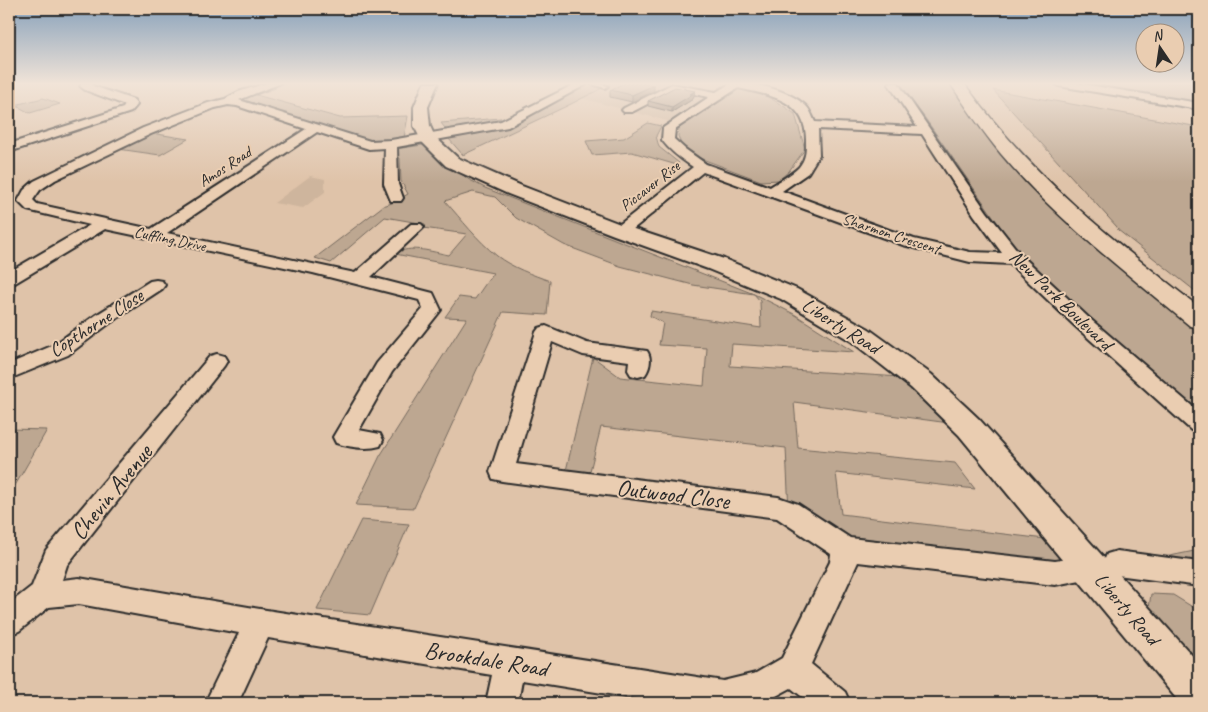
<svg xmlns="http://www.w3.org/2000/svg" width="1208" height="712" font-family="Caveat,sans-serif">
<rect width="100%" height="100%" fill="#dfc3a9"/>
<filter id="ink" filterUnits="userSpaceOnUse"><feTurbulence type="fractalNoise" baseFrequency=".02" numOctaves="2"/><feDisplacementMap in="SourceGraphic" scale="10" xChannelSelector="R" yChannelSelector="G"/><feConvolveMatrix kernelMatrix="1 2 1 2 8 2 1 2 1" color-interpolation-filters="sRGB"/></filter>
<g filter="url(#ink)">
<!-- built -->
<g fill="#ceb59d">
<polygon points="612,83 666,83 716,92 671,122 581,98"/>
<polygon points="310,176 325,179 325,192 303,208 274,203"/>
</g>
<!-- green -->
<g fill="#bda791" stroke="#74695e">
<polygon points="591,83 612,83 571,104 463,155 448,138 504,127"/>
<polygon points="900,83 951,83 966,108 1009,159 1098,247 1199,331 1199,417 1022,258 925,118 902,88"/>
<polygon points="1086,83 1199,83 1199,103"/>
<polygon points="273,86 276,88 256,95 340,118 408,116 404,138 368,141 239,99"/>
<path d="M737 89C759 90 777 101 795 114L805 149 789 171 779 180 761 181 697 157 681 144 678 136 679 128Z"/>
<polygon points="993,90 1199,127 1199,294 1118,230 1117,227"/>
<polygon points="43,98 60,104 30,113 15,105"/>
<polygon points="501,118 491,123 448,132 441,123"/>
<polygon points="648,123 661,126 656,136 659,147 679,163 677,165 632,152 592,155 586,141 624,138"/>
<polygon points="151,133 188,139 160,155 118,149"/>
<path d="M423 145 468 179 485 188 754 294 794 314 854 352 732 344 730 366 900 377 949 423 794 402 798 448 955 463 975 489 836 473 841 514 1061 541 1091 567 845 549 789 512 786 448 601 427 587 483 564 479 593 357 620 377 704 386 707 348 659 345 663 323 650 316 651 311 761 328 760 301 754 294 693 285 620 266 564 245 516 218 495 197 473 192 445 201C462 220 477 240 497 256 511 267 533 275 550 281L547 315 503 312 414 508 356 505 380 456 467 318 445 317 459 297 475 299 493 273 395 254C410 244 432 252 449 255L467 234 423 228 425 224 385 217 331 263 315 258 383 206 392 203 408 194 401 181 400 158H394L395 149Z"/>
<polygon points="9,429 47,430 12,491 9,491"/>
<polygon points="361,520 409,524 370,615 317,610"/>
<polygon points="1199,550 1199,567 1171,565 1165,557"/>
<polygon points="1151,594 1173,595 1199,611 1199,667 1149,608"/>
</g>
<g fill="none" stroke-linecap="round" stroke-linejoin="round">
<!-- service casing -->
<g stroke="#2b2b2b" stroke-width="4">
<polygon id="service" points="589,83 597,83 608,86 605,88"/>
</g>
<!-- minor casing -->
<g stroke="#2b2b2b" stroke-width="4">
<g id="minor">
<polygon points="82,83 92,83 93,86 134,100 137,105 131,112 9,152 9,144 123,108 125,105 85,90 80,86"/>
<path d="M267 83H281L239 100 370 141 391 140 501 121 577 83H589L508 127 397 147 398 184 403 198 401 201H391L384 184 385 148 369 149 317 132 167 233 355 273 411 224H421L424 227 421 230 371 277 433 293 441 310 392 372 359 430 380 434 383 440 380 446C367 450 349 447 336 443L333 437 377 363 423 309 419 300 313 273 105 229 15 283 9 284V272L90 225 27 210 18 201 24 190 34 181 143 128 208 103 225 99 238 92ZM228 105 237 106 306 129 151 229 37 204 33 200 40 190 55 180 151 134 215 108Z"/>
<path d="M731 83C755 83 787 89 805 105 810 109 812 116 815 122L917 127 888 83H898L987 212 1021 255 1089 318 1199 412V432L1191 430 1075 326 1010 264 970 262 903 245 703 172 627 234H615L613 231 615 228 693 167C681 159 670 151 662 140L663 128 709 97 674 90 632 112H624L622 110 624 108 672 84 716 92ZM738 88C768 95 805 99 806 138 806 149 807 157 799 167 791 175 779 181 770 187L706 164 685 149 674 139 675 129ZM818 129 922 134 974 215 1002 253 970 252 914 239 782 191 808 173 819 155Z"/>
<polygon points="1054,83 1076,83 1199,103 1199,109 1059,86"/>
<polygon points="156,280 162,281 165,285 162,289 110,323 68,355 9,379 9,364 54,345 96,315 150,281"/>
<path d="M546 326 587 343 647 351C652 358 650 368 645 375L638 377 631 375 628 370 629 361 583 355 552 342 516 464 778 497 798 504 850 538 1055 561 1091 555 1101 558 1105 567 1101 576 1055 585 858 562 811 664 845 692 850 703H810L791 688 763 703H664L522 680 518 703H486L492 675 268 638 238 703H205L239 633 79 604 49 607 19 631 9 635V604L32 586 46 550 210 356 217 354 224 356 227 361 224 366 67 565 62 580 79 578 260 609 723 681 756 673 782 658 830 562 831 554 777 518 502 481 493 479 490 472 536 332 539 328Z"/>
<polygon points="1117,551 1199,562 1199,586 1117,575 1107,572 1103,563 1107,554"/>
</g>
</g>
<!-- tertiary casing -->
<g stroke="#2b2b2b" stroke-width="4">
<polygon id="tertiary" points="424,83 438,83 428,107 430,126 435,137 458,158 522,186 628,227 724,259 797,289 869,329 931,374 979,419 1199,663 1199,703 1180,703 959,435 911,388 851,341 781,299 708,269 614,235 508,194 446,166 422,142 414,126 414,107"/>
</g>
<!-- trunk casing -->
<g stroke="#2b2b2b" stroke-width="3">
<path id="trunk" d="M950 83H964C1030 175 1111 239 1199 307V328L1190 326C1125 272 1056 219 1001 154 982 131 966 107 950 83Z"/>
</g>
<!-- service -->
<use href="#service" fill="#eacdb1" fill-rule="evenodd"/>
<!-- minor -->
<use href="#minor" fill="#eacdb1" fill-rule="evenodd"/>
<!-- tertiary -->
<use href="#tertiary" fill="#eacdb1" fill-rule="evenodd"/>
<!-- trunk -->
<use href="#trunk" fill="#eacdb1" fill-rule="evenodd"/>
</g>
<!-- wall -->
<g fill="#907f6f" stroke="#2b2b2b">
<polygon points="610,90 654,91 632,102 610,97"/>
<polygon points="694,96 693,97 693,99 672,112 648,106 648,101"/>
</g>
<!-- shaded-wall -->
<g fill="#75685a" stroke="#2b2b2b">
<polygon points="654,85 654,91 632,102 632,95"/>
<polygon points="695,91 693,99 672,112 672,107"/>
</g>
<!-- building -->
<g fill="#a79481" stroke="#2b2b2b">
<polygon points="624,83 643,83 654,85 632,95 610,90"/>
<polygon points="675,87 695,91 690,94 693,94 672,107 648,101"/>
</g>
</g>
<!-- sky -->
<linearGradient id="sky" x2="0" y2="1"><stop stop-color="#86a0ba"/><stop offset="0.46" stop-color="#f1e4d8"/><stop offset="1" stop-color="#f1e4d8" stop-opacity="0"/></linearGradient>
<rect width="1208" height="182" fill="url(#sky)"/>
<g text-anchor="middle" dominant-baseline="central" stroke-width="4" stroke-linejoin="round" paint-order="stroke">
<!-- far-street labels -->
<g font-size="16" fill="#2b2b2b" stroke="#eacdb1">
<text transform="translate(225 167) rotate(-33)">Amos Road</text>
<text transform="translate(650 186) rotate(-38)">Piccaver Rise</text>
<text transform="translate(891 234) rotate(18)">Sharmon Crescent</text>
<text transform="translate(170 239) rotate(12)">Cuffling Drive</text>
</g>
<!-- street labels -->
<g font-size="20" fill="#2b2b2b" stroke="#eacdb1">
<text transform="translate(1061 300) rotate(44)">New Park Boulevard</text>
<text transform="translate(96 323) rotate(-33)">Copthorne Close</text>
<text transform="translate(841 326) rotate(32)">Liberty Road</text>
<text transform="translate(1127 609) rotate(49)">Liberty Road</text>
</g>
<!-- near-street labels -->
<g font-size="24" fill="#2b2b2b" stroke="#eacdb1">
<text transform="translate(111 492) rotate(-51)">Chevin Avenue</text>
<text transform="translate(673 494) rotate(7)">Outwood Close</text>
<text transform="translate(486 659) rotate(9)">Brookdale Road</text>
</g>
</g>
<!-- margin -->
<rect width="1208" height="712" fill="none" stroke="#eacdb1" stroke-width="30"/>
<rect x="15" y="15" width="1178" height="682" fill="none" stroke="#2b2b2b" stroke-width="2" filter="url(#ink)"/>
<!-- north arrow -->
<g transform="translate(1160 48) rotate(347)"><circle r="24" fill="#eacdb1" stroke="#9e8c7b"/>
<path d="M0-4L9 19L0 12L-9 19Z" fill="#2b2b2b"/>
<text y="-8" font-size="14" font-weight="bold" text-anchor="middle" fill="#2b2b2b">N</text>
</g>
</svg>
